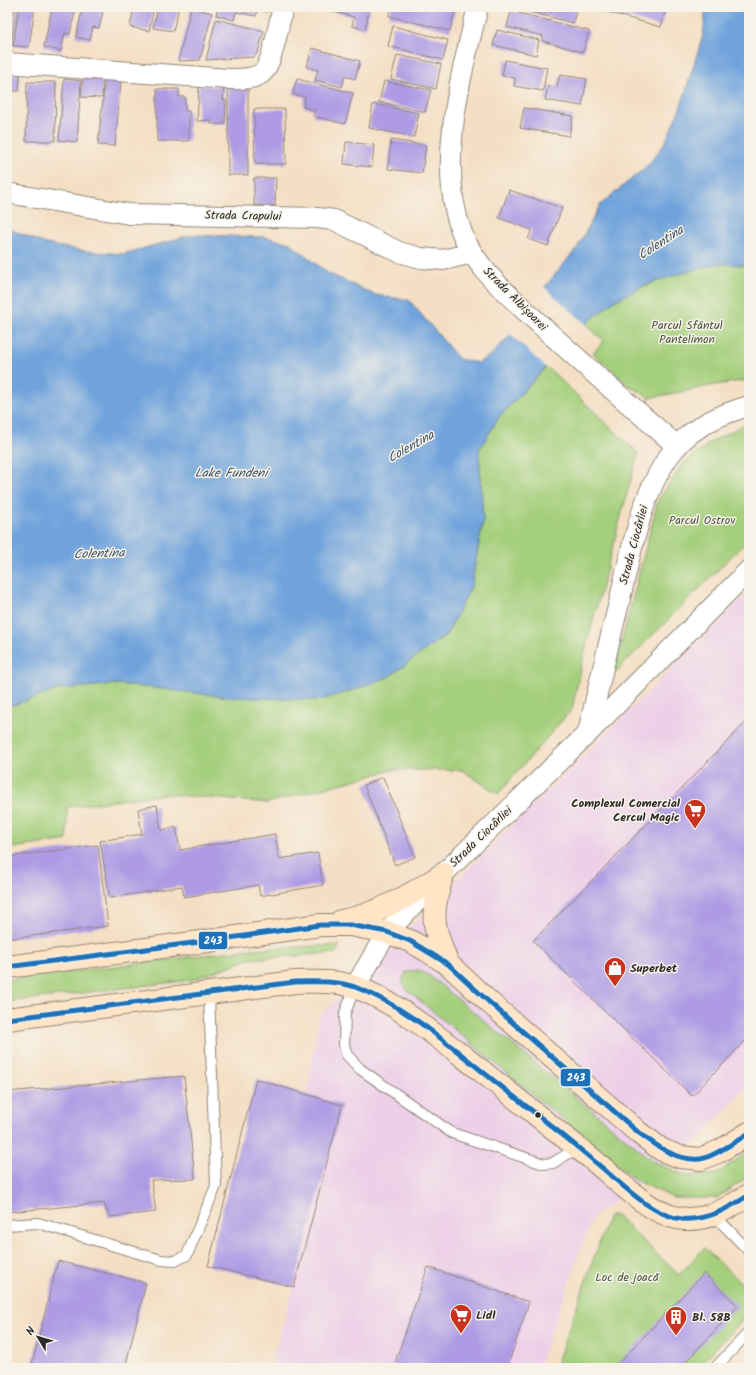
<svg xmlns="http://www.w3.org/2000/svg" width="756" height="1375" font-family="Kalam,sans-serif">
<rect width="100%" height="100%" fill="#f7f3e8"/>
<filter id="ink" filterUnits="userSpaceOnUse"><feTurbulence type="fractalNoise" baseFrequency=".025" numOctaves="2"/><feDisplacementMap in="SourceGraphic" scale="8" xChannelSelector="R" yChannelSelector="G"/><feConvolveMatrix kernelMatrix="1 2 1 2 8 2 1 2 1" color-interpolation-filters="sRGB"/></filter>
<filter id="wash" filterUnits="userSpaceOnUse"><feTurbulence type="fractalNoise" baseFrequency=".012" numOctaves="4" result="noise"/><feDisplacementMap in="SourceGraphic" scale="16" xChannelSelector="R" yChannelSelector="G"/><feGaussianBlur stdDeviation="0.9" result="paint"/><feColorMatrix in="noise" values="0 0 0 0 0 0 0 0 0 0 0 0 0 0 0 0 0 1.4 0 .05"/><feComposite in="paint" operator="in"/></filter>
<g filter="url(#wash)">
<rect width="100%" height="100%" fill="#f4dfc4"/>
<!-- built -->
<polygon fill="#edd0e8" points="749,592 749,1085 695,1142 592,1218 538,1368 270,1368 294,1287 342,1105 307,1094 319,1017"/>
<!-- green -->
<g fill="#a4cf7c" stroke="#687d54">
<path d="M716 264 749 265V380L715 385 650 398 628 385 593 353 604 341 586 324C595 316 605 307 615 301 646 282 681 273 716 264Z"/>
<polygon points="547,367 638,453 586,646 572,709 498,794 462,770 392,770 267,803 166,794 67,807 67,840 7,849 7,707 60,689 118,684 230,697 321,700 357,689 390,676 447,634 471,587 483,521 479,450 499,417"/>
<polygon points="749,422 749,539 613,675 658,500 683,464 711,442"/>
<polygon points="340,945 336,953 249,959 192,980 7,1002 7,980 249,949"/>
<polygon points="418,970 430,976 653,1161 686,1176 717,1174 749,1151 749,1176 717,1198 674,1198 635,1180 406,989 402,980 406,972"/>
<polygon points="611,1215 617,1216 679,1275 704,1248 749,1290 749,1313 697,1368 555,1368 608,1218"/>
</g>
<!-- water -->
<polygon fill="#70a3dc" stroke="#4e6784" points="706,7 749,7 749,265 716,264 686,272 645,285 614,301 586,324 499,417 479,450 483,521 471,587 447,634 390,676 357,689 321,700 230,697 118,684 60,689 7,707 7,228 46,244 85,251 123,254 191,235 265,237 290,243 328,273 375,295 409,300 459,359 478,363 491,355 514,331 544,288 577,248 600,205 648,165 665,143 682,103 703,35"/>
<!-- pier -->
<polygon fill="#f4dfc4" points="543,286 587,325 548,369 509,333"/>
<g id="blocks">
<!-- building -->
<g fill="#ae9be4">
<polygon points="7,7 16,7 11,46 7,46"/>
<polygon points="19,7 35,7 29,47 13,46"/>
<polygon points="52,7 76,7 70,34 65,33 61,51 44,47"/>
<polygon points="83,7 104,7 99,28 93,27 90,40 76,37"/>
<polygon points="134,7 154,7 149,31 130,27"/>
<polygon points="158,7 179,7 173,31 153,28"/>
<polygon points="218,7 269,7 267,12 258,10 256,16 236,12 234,20 216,15"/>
<polygon points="315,7 370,7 365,29 352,26 354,17"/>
<polygon points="391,7 456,7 450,31 389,16"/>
<polygon points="511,7 577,7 573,23"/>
<polygon points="601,7 649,7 665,12 661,27 600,10"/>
<polygon points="191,8 212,13 200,60 178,61"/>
<polygon points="511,11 589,31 583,52 542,41 543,36 507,27"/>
<polygon points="216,19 264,31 258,52 254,57 206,60"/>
<polygon points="393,26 448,40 443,60 388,46"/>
<polygon points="497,30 539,40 536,55 493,45"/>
<polygon points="312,48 360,61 355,79 345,76 342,87 315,80 318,70 307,67"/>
<polygon points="397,55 441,64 436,89 391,79"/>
<polygon points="505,60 547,68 543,91 514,86 515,78 502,76"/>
<polygon points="7,73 20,74 19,91 7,91"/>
<polygon points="560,75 587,79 582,106 545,100 548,86 557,87"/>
<polygon points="83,76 103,77 102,98 81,97"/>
<polygon points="64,79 81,81 77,142 59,140"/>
<polygon points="297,79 353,93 345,124 313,116 315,110 303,107 305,97 293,94"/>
<polygon points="105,80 121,81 115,146 98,145"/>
<polygon points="384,81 431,90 425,112 379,102"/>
<polygon points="27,82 56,82 55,141 26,141"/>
<rect x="228" y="85" width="20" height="90"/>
<polygon points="199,86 224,86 223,100 226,100 225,124 211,124 211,120 197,121"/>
<polygon points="157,89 179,89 179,97 185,97 185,111 189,111 189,141 157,141"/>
<polygon points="373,104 419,113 414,137 369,128"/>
<polygon points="524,108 573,116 569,136 520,128"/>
<polygon points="254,109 285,109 286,164 255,164"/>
<polygon points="391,140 426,145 422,173 388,169"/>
<polygon points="346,142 374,145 372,167 344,164"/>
<polygon points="254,178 276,178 275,206 254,205"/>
<polygon points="509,190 562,208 548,246 528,239 532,230 499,218"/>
<polygon points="749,719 749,1037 692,1096 533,941"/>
<polygon points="383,777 415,857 395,865 364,785"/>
<polygon points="157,805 161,830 176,827 180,850 275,834 279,859 318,853 323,885 260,896 258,885 184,897 182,886 110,898 100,841 142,834 138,809"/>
<polygon points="98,845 108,926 7,939 7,857"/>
<polygon points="184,1076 195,1179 151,1180 156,1212 109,1217 104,1203 7,1212 7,1092"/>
<polygon points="256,1079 342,1105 294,1287 208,1266"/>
<polygon points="58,1261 146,1283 125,1368 31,1368"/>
<polygon points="428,1267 529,1302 507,1368 393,1368"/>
<polygon points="704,1273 738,1306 680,1368 614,1368"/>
</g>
</g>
</g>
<g filter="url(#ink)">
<use href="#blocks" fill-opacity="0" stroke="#908578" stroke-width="1"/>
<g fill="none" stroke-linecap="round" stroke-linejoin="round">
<!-- lane casing -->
<g stroke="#908578" stroke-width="12">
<g id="lane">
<polyline points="355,987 345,1013 344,1045 347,1055 360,1069 452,1133 544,1164 553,1163 577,1148"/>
<polyline points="714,1215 749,1251"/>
<polyline points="7,1225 38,1223 161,1260 175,1261 187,1255 216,1186 209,993"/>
<polyline points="715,1368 749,1332"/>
</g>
</g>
<!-- street casing -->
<g stroke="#908578" stroke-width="22">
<g id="street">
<path d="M478 7C461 74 436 165 462 233 478 273 516 301 546 330 589 369 633 408 677 446"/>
<path d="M7 63 229 79C240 79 253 80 262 73 273 64 279 21 283 7"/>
<polyline points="7,193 129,214 318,218 334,220 399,252 421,258 443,260 472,253"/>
<path d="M588 733C598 689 608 646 619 603 631 552 642 487 676 447 696 425 721 414 749 406"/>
<polyline points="355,987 387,932 443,874 588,733 749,570"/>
</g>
</g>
<!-- secondary casing -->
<g stroke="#908578" stroke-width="24">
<g id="secondary">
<path d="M443 874C430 914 432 926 448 964"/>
<path d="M341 921C379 914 412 894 443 874"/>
<polyline points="7,967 208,941 320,925 350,925 387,932 410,941 426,950 448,964 489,1002 639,1133 662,1150 680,1157 701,1159 720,1151 749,1133"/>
<path d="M7 1019 295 982C314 982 336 980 355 987 394 1001 431 1032 464 1057 507 1091 549 1125 592 1159 614 1177 643 1207 670 1216 700 1226 725 1210 749 1195"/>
</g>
</g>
<!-- lane -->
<use href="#lane" stroke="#fff" stroke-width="10"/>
<!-- street -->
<use href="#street" stroke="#fff" stroke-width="20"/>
<!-- secondary -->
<use href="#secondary" stroke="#ffe4c6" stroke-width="22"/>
<!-- bus-1 casing -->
<g stroke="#f7f3e8" stroke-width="8">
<g id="bus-1">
<path d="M7 967 208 941 320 925H350L387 932 410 941 448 964 489 1002 639 1133C657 1146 676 1161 700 1159 712 1158 738 1140 749 1133"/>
<path d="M7 1019 295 982C315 982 336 980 355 987 404 1005 448 1044 488 1076 523 1104 560 1132 594 1161 619 1181 649 1215 682 1219 707 1221 729 1208 749 1195"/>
</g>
</g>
<!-- bus-1 -->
<use href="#bus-1" stroke="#1d71b8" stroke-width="5"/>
</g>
</g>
<!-- icons -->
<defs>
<g id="supermarket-pin" transform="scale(1.15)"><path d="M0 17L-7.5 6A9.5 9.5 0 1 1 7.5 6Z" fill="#c8321e" stroke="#f7f3e8"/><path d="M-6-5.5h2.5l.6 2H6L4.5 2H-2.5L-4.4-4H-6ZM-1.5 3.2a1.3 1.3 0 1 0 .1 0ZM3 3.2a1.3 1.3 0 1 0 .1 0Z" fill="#fff"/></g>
<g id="shop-pin" transform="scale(1.15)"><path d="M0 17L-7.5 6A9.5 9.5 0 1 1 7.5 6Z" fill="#c8321e" stroke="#f7f3e8"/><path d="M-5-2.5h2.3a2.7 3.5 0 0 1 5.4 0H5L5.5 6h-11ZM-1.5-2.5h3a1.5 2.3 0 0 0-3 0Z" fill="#fff"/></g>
<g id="building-pin" transform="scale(1.15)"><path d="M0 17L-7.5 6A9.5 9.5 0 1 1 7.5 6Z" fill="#c8321e" stroke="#f7f3e8"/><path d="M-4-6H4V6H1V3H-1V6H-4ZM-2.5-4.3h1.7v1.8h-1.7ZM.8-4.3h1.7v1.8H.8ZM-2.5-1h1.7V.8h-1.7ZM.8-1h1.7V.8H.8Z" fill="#fff"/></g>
</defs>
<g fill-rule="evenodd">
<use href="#supermarket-pin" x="695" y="810"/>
<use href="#shop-pin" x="615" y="968"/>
<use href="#supermarket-pin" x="461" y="1315"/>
<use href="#building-pin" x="676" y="1317"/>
</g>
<!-- markers -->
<circle fill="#2b2b2b" stroke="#f7f3e8" stroke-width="1.5" cx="538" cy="1115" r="3.5"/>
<g text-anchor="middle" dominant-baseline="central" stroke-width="3" stroke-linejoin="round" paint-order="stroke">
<!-- street labels -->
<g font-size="12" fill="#2b2b2b" stroke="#f7f3e8">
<text transform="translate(243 216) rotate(1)">Strada Crapului</text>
<text transform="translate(515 299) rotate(45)">Strada Albișoarei</text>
<text transform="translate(634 545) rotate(-75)">Strada Ciocârliei</text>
<text transform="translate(481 837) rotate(-44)">Strada Ciocârliei</text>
</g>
<!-- park labels -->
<g font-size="12" fill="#49543f" stroke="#f7f3e8">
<text x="687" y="325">Parcul Sfântul<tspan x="687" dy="14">Pantelimon</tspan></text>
<text x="702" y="520">Parcul Ostrov</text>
<text x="627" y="1277">Loc de joacă</text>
</g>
<!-- poi labels -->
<g font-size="12" font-weight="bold" fill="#2b2b2b" stroke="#f7f3e8" text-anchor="start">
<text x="680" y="803" text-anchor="end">Complexul Comercial<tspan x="680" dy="14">Cercul Magic</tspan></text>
<text x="630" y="968">Superbet</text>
<text x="476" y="1315">Lidl</text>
<text x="692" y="1317">Bl. 58B</text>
</g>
<!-- water labels -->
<g font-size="13" font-style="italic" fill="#435569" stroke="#f7f3e8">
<text transform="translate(661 243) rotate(-33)">Colentina</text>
<text transform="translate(411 447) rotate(-30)">Colentina</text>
<text x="231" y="473">Lake Fundeni</text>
<text transform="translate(99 554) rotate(-2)">Colentina</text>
</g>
</g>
<g stroke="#f7f3e8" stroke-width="1.5">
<rect x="198" y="931" width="30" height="19" rx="4" fill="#1d71b8"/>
<rect x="560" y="1068" width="31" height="19" rx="4" fill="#1d71b8"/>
</g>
<g font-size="11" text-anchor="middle" font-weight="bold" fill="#fff">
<text x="213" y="944">243</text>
<text x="576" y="1081">243</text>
</g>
<!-- margin -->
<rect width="756" height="1375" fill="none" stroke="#f7f3e8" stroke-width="24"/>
<!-- north arrow -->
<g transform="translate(38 1337) rotate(308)" stroke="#f7f3e8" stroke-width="3" paint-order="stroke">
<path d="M0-3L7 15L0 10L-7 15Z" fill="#2b2b2b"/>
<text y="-6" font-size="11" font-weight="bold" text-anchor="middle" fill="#2b2b2b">N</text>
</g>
</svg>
